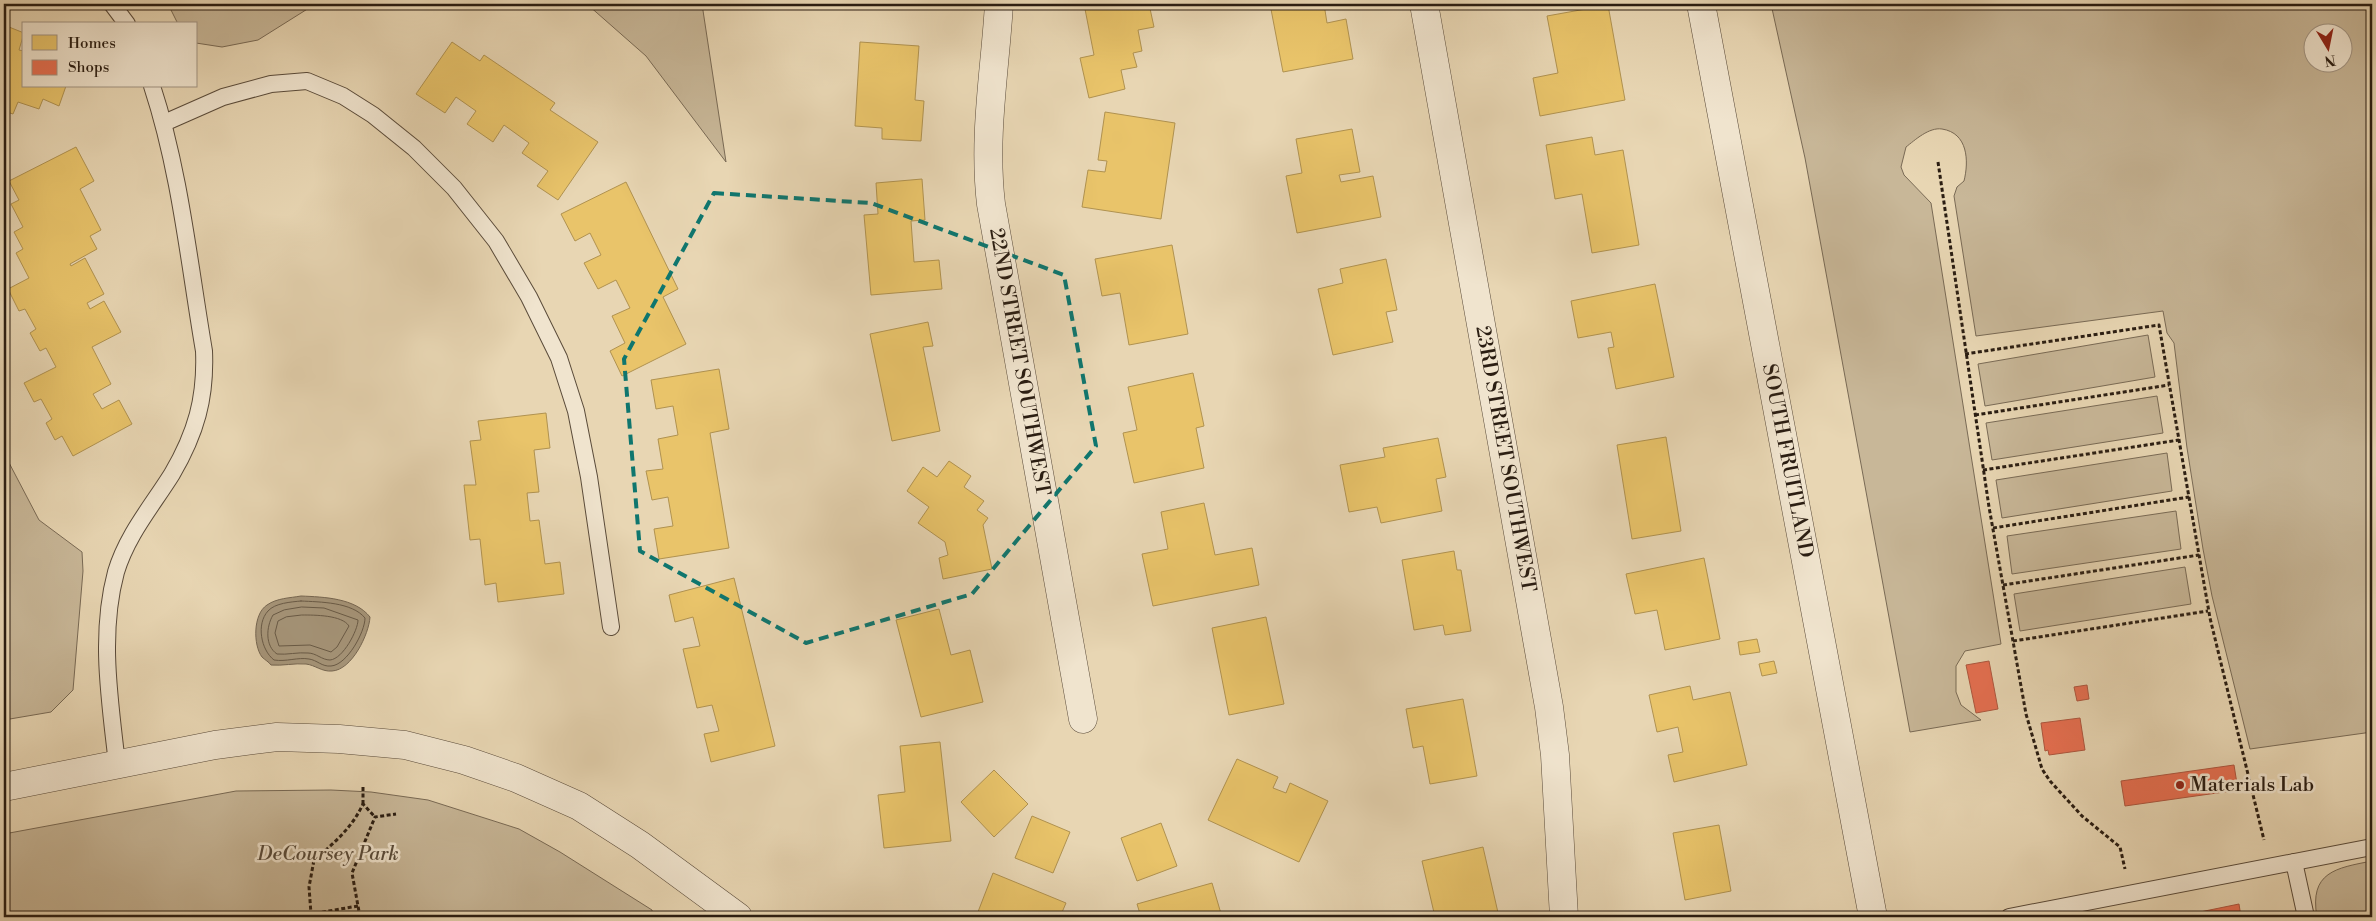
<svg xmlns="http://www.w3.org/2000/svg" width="2376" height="921" font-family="'Libre Bodoni',serif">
<rect width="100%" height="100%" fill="#e8d6b3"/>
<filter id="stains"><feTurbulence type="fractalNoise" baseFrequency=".004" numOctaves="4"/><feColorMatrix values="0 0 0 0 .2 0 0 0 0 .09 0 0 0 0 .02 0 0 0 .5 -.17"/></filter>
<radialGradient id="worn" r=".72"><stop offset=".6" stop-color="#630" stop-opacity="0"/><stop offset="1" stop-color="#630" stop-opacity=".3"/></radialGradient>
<!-- green -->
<g fill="#c8b798" stroke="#796a55" fill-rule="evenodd">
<polygon points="168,4 325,4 309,8 258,40 222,47 196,43 196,24 178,24"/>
<polygon points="583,4 702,4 726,162 646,56 588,5"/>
<path d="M1771 4H2372V732L2250 749 2212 596 2203 549 2187 448 2174 343 2167 333 2163 311 1976 336 1954 196 1957 187 1964 181C1969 161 1968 133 1942 129 1929 127 1915 140 1906 147L1901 167 1904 175 1931 203 2001 644 1965 651 1956 666V692L1961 705 1981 720 1910 732 1805 158ZM2314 32H2344V62H2314Z"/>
<polygon points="2148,335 2155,377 1985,406 1978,364"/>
<polygon points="2157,396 2163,433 1992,460 1986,423"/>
<polygon points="4,445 6,457 39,520 82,552 83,571 73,690 51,712 4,720"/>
<polygon points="2167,453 2172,491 2002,518 1996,480"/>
<polygon points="2176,511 2181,549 2012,574 2007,536"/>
<polygon points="2185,567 2191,604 2020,631 2014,594"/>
<polygon points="331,790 371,792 428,800 519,829 560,852 652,910 653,917 4,917 4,834 236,791"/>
<path d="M2372 861V917H2317C2309 872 2336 868 2372 861Z"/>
</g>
<!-- water -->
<path fill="#a7977c" stroke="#756652" d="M301 596C324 597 355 598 370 617 369 634 352 670 332 671 322 672 315 665 306 664 294 663 283 666 271 665 269 662 265 660 262 657 253 645 253 614 267 605 277 598 290 598 301 596Z"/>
<!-- homes -->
<g fill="#e9c46a" stroke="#b09250">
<polygon points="1084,4 1130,4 1131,8 1149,4 1154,27 1138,30 1142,51 1133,53 1137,67 1121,70 1125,89 1089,98 1080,58 1094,55"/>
<polygon points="1270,4 1324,4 1327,23 1346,19 1353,59 1283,72"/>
<polygon points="1608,5 1625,100 1540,116 1533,78 1558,73 1547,16"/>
<polygon points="4,25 24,33 19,50 24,51 24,86 66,86 59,106 43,99 39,109 18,102 13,114 4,111"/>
<polygon points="452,42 480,61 484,55 555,103 550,110 598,142 558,200 537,186 548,171 522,153 529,143 504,125 493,142 467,124 476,111 456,97 445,113 416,94"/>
<polygon points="860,42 919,46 915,100 924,101 921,141 882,139 882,128 855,126"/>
<polygon points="1105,112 1175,123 1161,219 1082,207 1088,170 1105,172 1107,161 1098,160"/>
<polygon points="1352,129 1360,172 1339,175 1341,182 1373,176 1381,217 1297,233 1286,176 1302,173 1296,139"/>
<polygon points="1592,137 1595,155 1623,150 1639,245 1592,253 1582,194 1555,199 1546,145"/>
<polygon points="76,147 94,181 80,189 101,230 90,236 97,249 70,264 71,266 85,258 104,294 87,303 90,309 104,301 121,332 92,347 111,384 93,394 102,409 119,400 132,424 73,456 62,436 55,440 46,423 52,419 41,399 34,402 24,383 56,367 46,348 40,351 30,333 36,329 25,309 19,311 8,289 29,278 16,253 23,249 14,232 23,227 11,204 19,200 9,181"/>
<polygon points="922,179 925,220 911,221 914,262 939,260 942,289 871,295 864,215 878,214 876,183"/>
<polygon points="626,182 678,289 663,297 686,344 622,376 610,351 625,343 612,316 630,308 616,280 598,289 584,263 601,255 590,233 575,241 561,214"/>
<polygon points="1172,245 1188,334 1129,345 1120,293 1102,296 1095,259"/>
<polygon points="1386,259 1397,310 1386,312 1393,342 1333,355 1318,289 1343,283 1340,269"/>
<polygon points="1655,284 1674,377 1616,389 1608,348 1614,347 1611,332 1578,338 1571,301"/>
<polygon points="928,322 933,346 923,347 940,431 892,441 870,334"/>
<polygon points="719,369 729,429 710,433 729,548 659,559 654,529 673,526 668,497 652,500 646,471 663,469 658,439 678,435 673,406 656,409 651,380"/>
<polygon points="1193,373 1204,426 1196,428 1204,468 1134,483 1123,433 1137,430 1128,387"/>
<polygon points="546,413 550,448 534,450 539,492 527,493 530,521 539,520 545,564 560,562 564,594 498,602 496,583 485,585 480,539 470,540 464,485 476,485 470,441 481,440 478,421"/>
<polygon points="1666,437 1681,531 1632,539 1617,445"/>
<polygon points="1438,438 1446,477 1436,479 1442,511 1381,523 1377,507 1349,512 1340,465 1385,457 1383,448"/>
<polygon points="949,461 971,476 964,487 984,501 977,510 988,518 983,525 992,569 943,579 939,558 948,555 945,542 918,523 929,507 907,491 923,467 937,477"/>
<polygon points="1204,503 1215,555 1252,548 1259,585 1153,606 1142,554 1168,549 1161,512"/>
<polygon points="1454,551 1457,570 1461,570 1471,631 1445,635 1443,625 1414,630 1402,560"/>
<polygon points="1704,558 1720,639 1665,650 1657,610 1635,614 1626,574"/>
<polygon points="734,578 775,746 711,762 704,734 719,731 712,705 697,708 683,649 700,646 693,617 675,622 669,595"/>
<polygon points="939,609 951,655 970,650 983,702 921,717 896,620"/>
<polygon points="1266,617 1284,704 1229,715 1212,628"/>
<polygon points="1757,639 1760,652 1740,655 1738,642"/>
<polygon points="1774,661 1777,673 1762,676 1759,664"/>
<polygon points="1690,686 1693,700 1730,692 1747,765 1674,782 1668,755 1683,752 1678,727 1657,732 1649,695"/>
<polygon points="1463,699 1477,776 1430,784 1423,746 1413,748 1406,709"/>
<polygon points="940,742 951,841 884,848 878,795 905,792 900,746"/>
<polygon points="1237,759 1278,777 1273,788 1286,793 1290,783 1328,801 1299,862 1208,820"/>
<polygon points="994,770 1028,804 994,837 961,802"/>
<polygon points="1032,816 1070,832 1053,873 1015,858"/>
<polygon points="1161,823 1177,866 1137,881 1121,838"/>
<polygon points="1719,825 1731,891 1685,900 1673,833"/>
<polygon points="1483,847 1499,917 1435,917 1422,861"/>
<polygon points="993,873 1066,903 1060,917 976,917"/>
<polygon points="1212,883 1222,917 1141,917 1137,904"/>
</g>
<!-- shops -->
<g fill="#e76f51" stroke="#ae563e">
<polygon points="1989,661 1998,709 1976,713 1966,665"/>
<polygon points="2087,685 2089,699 2077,701 2074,687"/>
<polygon points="2080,718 2085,750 2049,755 2048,750 2045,751 2041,723"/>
<polygon points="2234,765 2238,790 2125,806 2121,781"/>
<polygon points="2239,904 2241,917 2201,917 2200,912"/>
<polygon points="2194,912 2195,917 2170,917"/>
</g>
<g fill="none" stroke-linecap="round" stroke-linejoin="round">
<!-- shore -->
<g stroke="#685a47" stroke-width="1">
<path d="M301 601C320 602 352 602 365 618 365 632 347 665 331 666 322 667 317 660 309 659 298 657 286 662 274 660 261 650 256 624 268 611 275 603 291 602 301 601Z"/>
<path d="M302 607 324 608 358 620C358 630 343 659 330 660 322 660 316 653 308 653 298 652 287 655 277 654 265 646 266 627 273 615L284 610Z"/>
<path d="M302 615C315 615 342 615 349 626L337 647 331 652 310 645 279 646 275 633 278 621 286 617Z"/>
</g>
<!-- service casing -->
<g stroke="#5a4b3a" stroke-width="18">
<g id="service">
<polyline points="112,4 127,24"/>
<polyline points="164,123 223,97 271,84 307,81 343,96 373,115 414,148 454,188 496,241 529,297 559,358 576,411 589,477 611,627"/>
<path d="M117 764C110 701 99 635 116 572 127 535 152 506 172 474 196 433 206 398 204 351 189 263 180 171 152 86"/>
<polyline points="2294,862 2306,917"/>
<polyline points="2009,917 2372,847"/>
</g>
</g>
<!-- minor casing -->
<g stroke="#5a4b3a" stroke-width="29">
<g id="minor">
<path d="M999 4C995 71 983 136 991 204L1083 719"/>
<polyline points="1424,4 1549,707 1555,755 1564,917"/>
</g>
</g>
<!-- tertiary casing -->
<g stroke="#5a4b3a" stroke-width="29">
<g id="tertiary">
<polyline points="1701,4 1873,917"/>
<polyline points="4,787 215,745 277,737 339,739 405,745 464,760 516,778 579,806 640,845 738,917"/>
</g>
</g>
<!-- path -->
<g stroke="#2a1d12" stroke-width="3" stroke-dasharray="4 2.5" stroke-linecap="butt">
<polyline points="1938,162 1989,507 2026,714 2042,769 2050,781 2082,816 2120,847 2125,869"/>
<polyline points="1965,354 2159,325 2210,618 2264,840"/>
<polyline points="1975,415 2169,385"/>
<polyline points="1983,470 2179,440"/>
<polyline points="1993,528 2189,497"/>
<polyline points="2003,585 2199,555"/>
<polyline points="2013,641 2208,611"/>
<polyline points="363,804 363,785"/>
<path d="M358 906 311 914 309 887 314 860C333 844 352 828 363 804L375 817"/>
<polyline points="292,917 311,914"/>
<polyline points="360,917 352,873 375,817 396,814"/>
</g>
<!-- service -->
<use href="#service" stroke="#f0e4ce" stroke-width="16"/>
<!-- minor -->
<use href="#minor" stroke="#f0e4ce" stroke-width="28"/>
<!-- tertiary -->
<use href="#tertiary" stroke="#f0e4ce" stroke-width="28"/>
</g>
<!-- marked area -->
<path fill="none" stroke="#0f766e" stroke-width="4" stroke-dasharray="10 6" stroke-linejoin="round" d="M714 193 871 203 1064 275 1096 446 972 594 806 643 640 551 624 359Z"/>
<!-- markers -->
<circle fill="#8f2418" stroke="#f0e4ce" stroke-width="2" cx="2180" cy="785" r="5"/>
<g text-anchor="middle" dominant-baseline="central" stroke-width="5" stroke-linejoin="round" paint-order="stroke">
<!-- street labels -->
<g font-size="20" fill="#2a1d12" stroke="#f0e4ce">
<text transform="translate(1019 362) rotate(80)">22ND STREET SOUTHWEST</text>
<text transform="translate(1505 459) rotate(80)">23RD STREET SOUTHWEST</text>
<text transform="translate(1787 461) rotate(79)">SOUTH FRUITLAND</text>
</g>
<!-- poi labels -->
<g font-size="20" fill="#2a1d12" stroke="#f0e4ce" text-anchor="start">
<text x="2190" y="785">Materials Lab</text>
</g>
<!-- park labels -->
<g font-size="20" font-style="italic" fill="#594b3a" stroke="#f0e4ce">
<text x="328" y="854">DeCoursey Park</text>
</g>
</g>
<!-- margin -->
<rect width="2376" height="921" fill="none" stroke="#e8d6b3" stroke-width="20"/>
<rect x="5" y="5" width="2366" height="911" fill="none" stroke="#2a1d12" stroke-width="2.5"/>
<rect x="10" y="10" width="2356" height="901" fill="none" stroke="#2a1d12"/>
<!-- legend -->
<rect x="22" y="22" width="175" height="65" fill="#f0e4ce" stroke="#a19483"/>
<rect x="32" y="35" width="25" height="15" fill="#e9c46a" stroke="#a19483"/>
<text x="68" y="48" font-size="15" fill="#2a1d12">Homes</text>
<rect x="32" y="60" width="25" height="15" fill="#e76f51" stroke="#a19483"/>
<text x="68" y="72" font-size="15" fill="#2a1d12">Shops</text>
<!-- north arrow -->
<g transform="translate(2328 48) rotate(170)"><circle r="24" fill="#f0e4ce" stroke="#a19483"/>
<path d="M0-4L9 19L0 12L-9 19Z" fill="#8f2418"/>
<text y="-8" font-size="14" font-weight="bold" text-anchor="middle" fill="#2a1d12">N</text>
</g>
<rect width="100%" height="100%" filter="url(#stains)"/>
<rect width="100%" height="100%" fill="url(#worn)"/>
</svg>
